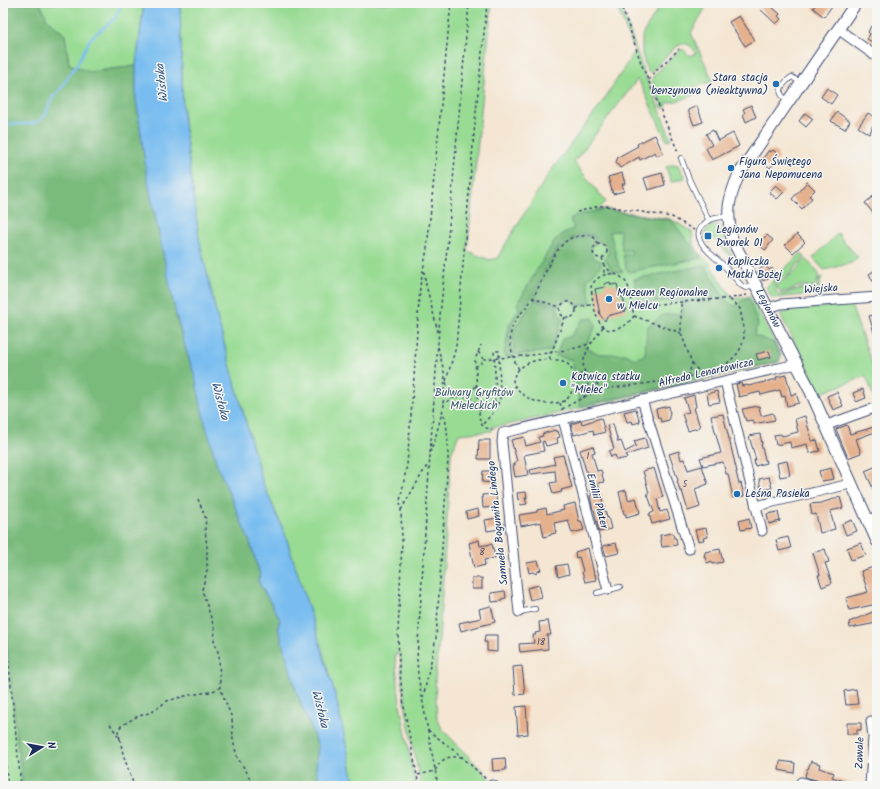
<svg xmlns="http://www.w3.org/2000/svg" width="880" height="789" font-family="Kalam,sans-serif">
<rect width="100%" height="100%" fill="#f6f6f2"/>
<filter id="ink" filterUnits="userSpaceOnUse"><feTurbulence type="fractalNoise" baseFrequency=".025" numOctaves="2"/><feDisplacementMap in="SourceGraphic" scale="8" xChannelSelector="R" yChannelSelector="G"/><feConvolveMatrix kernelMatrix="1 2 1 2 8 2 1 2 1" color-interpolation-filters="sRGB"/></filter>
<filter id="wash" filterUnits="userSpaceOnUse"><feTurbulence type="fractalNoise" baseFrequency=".012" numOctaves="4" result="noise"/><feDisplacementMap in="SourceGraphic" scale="16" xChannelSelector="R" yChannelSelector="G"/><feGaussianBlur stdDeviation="0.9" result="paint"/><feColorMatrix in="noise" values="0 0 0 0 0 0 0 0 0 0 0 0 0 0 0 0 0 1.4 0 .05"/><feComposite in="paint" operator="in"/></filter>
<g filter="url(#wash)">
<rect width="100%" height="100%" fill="#f4e6d3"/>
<!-- green -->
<g fill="#98db93" stroke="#5a8578">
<polygon points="40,3 144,3 136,66 89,72 69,64 65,35 47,19"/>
<path d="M180 3H492L467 251 490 260 497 258 548 175 581 130 598 109 635 51 615 3H618L629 29 644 73 655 98 671 139 667 141 639 81 637 80 574 162 606 202 598 210 604 209 670 219 674 221 692 232 693 243 698 252 709 263 733 299 750 296 782 356 779 362 507 425 492 427V431L459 434 451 454 439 640 435 678 437 719 443 730 494 783 491 786H421C412 742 402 699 400 654H395L400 704 416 786H355L343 730 336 698 322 650 285 534 262 481 217 317 199 238 183 116Z"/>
<path d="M662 3H708L691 33 713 81 695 87 697 93 684 99 667 103V106L663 109 652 82 653 77 655 74 680 50 683 49 690 56 696 53C694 49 689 43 684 44 674 44 658 66 651 73L647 71 642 54V35Z"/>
<polygon points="674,164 678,165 685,178 671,182 666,167"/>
<path d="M716 225H719L727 246 734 261 714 238 709 242C701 233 706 227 716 225Z"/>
<polygon points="838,233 843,241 858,257 851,263 824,270 813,258"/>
<path d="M801 253 805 257C803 260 800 261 798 264 795 267 793 271 790 274 785 277 780 278 777 283L775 282 774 284 776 286C774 302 792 290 799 289 804 287 810 289 816 289L820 277H822L817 294 772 298 766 287Z"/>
<path d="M806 259 819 274C818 280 817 284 812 287 807 286 802 285 797 287 791 290 788 292 781 292 778 290 777 288 777 284L791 275 797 270 801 263Z"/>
<polygon points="851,305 877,378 877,399 875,400 866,376 819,394 811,374 780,314 795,309"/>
<polygon points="3,601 16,734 23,786 3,786"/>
</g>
<!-- forest -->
<g fill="#7abb7d" stroke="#4a756e">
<polygon points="3,3 40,3 47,19 65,35 69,64 89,72 136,66 136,98 147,177 176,315 187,353 195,377 217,465 250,542 260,574 258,581 280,619 278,627 297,693 318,746 316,769 322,786 23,786 16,734 3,601"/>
<polygon points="604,209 671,220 701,258 629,272 626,268 623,255 631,254 631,250 622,251 620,230 610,232 619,267 623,271 619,272 612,271 605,258 609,252 607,245 600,243 593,235 583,234 562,242 552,256 531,298 513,322 509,337 512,357 504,356 509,325 519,309 517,304 553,243 561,235 574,228 570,220 574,216"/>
<polygon points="589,236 594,238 596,244 592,245 591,254 595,259 601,261 601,266 587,280 591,303 577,306 572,300 566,299 559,306 534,298 557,250 573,239"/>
<polygon points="705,265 726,301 735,306 743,300 749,299 758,324 754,335 774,343 780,356 777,362 580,406 572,360 556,356 562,339 571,336 583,319 593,318 596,326 585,347 599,354 626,354 634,359 645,355 647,327 663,315 683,313 683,300 640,303 634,279"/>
<polygon points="534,300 558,308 558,313 563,318 551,351 514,355 513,330"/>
</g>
<!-- water -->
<polygon fill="#79bdf0" stroke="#4a76a7" points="144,3 180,3 183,116 199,238 217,317 262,481 285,534 322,650 336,698 343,730 355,786 322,786 316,769 318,746 297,693 278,627 280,619 258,581 260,574 250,542 217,465 203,415 195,377 187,353 176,315 147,177 136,98 136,66"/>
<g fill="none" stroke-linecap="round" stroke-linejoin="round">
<!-- stream -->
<polyline stroke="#79bdf0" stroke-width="2.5" points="3,124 31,124 39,121 46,114 52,98 62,87 69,75 77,65 90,39 115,18 122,3"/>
</g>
<g id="blocks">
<!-- building -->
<g fill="#e5b18d">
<polygon points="766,3 776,3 772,7 780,14 778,16 781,19 776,24 760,9"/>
<polygon points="817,3 828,3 832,6 824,17 813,8"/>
<polygon points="739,16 755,40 745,46 729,22"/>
<polygon points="877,23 877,45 867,39 870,34 868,32 871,26 874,28"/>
<polygon points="827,88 837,95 831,104 821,97"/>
<polygon points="751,105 756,117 746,122 743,114 745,113 743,109"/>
<polygon points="697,106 703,122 694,125 688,110"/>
<polygon points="837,112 850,121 845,129 831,121"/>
<polygon points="805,113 813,119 806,127 799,121"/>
<polygon points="868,113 877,119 872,127 872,129 869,134 858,127"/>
<polygon points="713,130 718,141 733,133 739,146 712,160 706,148 712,145 706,134"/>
<polygon points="655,135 663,153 657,156 655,152 640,160 639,157 620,168 616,162 618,157 638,146 637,144"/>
<polygon points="769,150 771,152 773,150 778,154 777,156 779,158 770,168 761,161"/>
<polygon points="622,173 625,184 622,184 624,191 613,194 608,177"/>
<polygon points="662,173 665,185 648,190 644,178"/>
<polygon points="807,182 815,190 809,196 812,198 802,209 792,199"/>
<polygon points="776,185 784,192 777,199 769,192"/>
<polygon points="877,193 877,218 865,203"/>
<polygon points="797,234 805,242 793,253 785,245"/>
<polygon points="767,235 773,240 765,250 758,244"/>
<polygon points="766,265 769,270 772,268 775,274 763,281 758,271"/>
<polygon points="877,269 877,289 869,274"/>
<polygon points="610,282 611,285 617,284 620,297 623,297 626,311 607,316 605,321 600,315 595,289 605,287 604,284"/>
<polygon points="877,314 877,335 875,336 869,316"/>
<polygon points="769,351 771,357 758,360 756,354"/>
<polygon points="786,375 791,395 796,393 799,403 787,406 785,396 782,397 780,390 761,395 760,392 739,397 736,384 741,383 742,386 747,385 748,386 777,379 776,377"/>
<polygon points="863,389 866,398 856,402 853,393"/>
<polygon points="717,391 720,402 709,404 707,394"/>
<polygon points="837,392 843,406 833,410 827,396"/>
<polygon points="694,395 696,407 694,408 700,427 688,431 682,414 689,412 684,398"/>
<polygon points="669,406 670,415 669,416 669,420 661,422 660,418 658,418 656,409"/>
<polygon points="759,406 761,416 773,413 775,420 753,424 752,420 746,421 742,409"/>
<polygon points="636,409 640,422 633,424 632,421 627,422 624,412"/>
<polygon points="723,414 737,472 736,472 739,484 741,483 744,496 733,498 728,474 726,474 723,462 703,466 700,458 721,453 711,416"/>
<polygon points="805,416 812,441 817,440 820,451 809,453 807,444 791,448 790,442 776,445 774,435 781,434 782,436 798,432 795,419"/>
<polygon points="601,418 605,432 594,435 593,430 574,435 571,424 581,421 582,424"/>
<polygon points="613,424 618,442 621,441 625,452 636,446 634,441 645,438 648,448 626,455 627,458 617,460 615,455 611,457 609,451 614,449 607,425"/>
<polygon points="847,425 850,434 874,427 875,432 856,439 861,453 848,458 836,429"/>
<polygon points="555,430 556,432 558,431 560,437 557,438 558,443 546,446 544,441 542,442 544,451 524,455 528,475 515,477 513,465 515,465 515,462 517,461 511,440 524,437 526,446 540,442 538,437 543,436 542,434"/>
<polygon points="760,434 762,444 761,444 766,463 755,466 754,460 756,460 749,436"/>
<polygon points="479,440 490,440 490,459 478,459"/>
<polygon points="593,446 595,452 592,453 597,471 601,470 604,482 598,483 607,518 608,517 611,529 599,532 594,510 593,510 590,496 592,495 589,481 580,450"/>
<polygon points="679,451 681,460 684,459 688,470 702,466 708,484 695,489 700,507 688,511 682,491 680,491 677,481 678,480 669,454"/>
<polygon points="563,455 572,487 561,490 562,492 553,494 550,483 556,482 555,471 531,474 530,470 555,464 553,457"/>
<polygon points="787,461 790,475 780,477 777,463"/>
<polygon points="877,466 877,497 865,471"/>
<polygon points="654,468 663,497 657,499 660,512 667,510 670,519 652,524 649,514 654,512 647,493 649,493 643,471"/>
<polygon points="831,468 834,479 822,481 819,471"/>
<polygon points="483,471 494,471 494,483 482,482"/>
<polygon points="769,477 772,488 761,490 759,479"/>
<polygon points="626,490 628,500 636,498 640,513 626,517 626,514 624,514 619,492"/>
<polygon points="526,492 527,498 525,498 527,504 520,505 519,499 518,500 517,493"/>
<polygon points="496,494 497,507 483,508 482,495"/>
<polygon points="840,497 843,508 830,511 835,529 820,533 816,514 812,515 810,504 821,503"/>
<polygon points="575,503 579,521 581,521 584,530 572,533 568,520 554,523 556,533 551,534 551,535 544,537 541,522 521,526 519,515 537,512 537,510 546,508 547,514 564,510 563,506"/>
<polygon points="478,509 479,516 467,519 466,512"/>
<polygon points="778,512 780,521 769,524 767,514"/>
<polygon points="498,518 500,529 487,531 485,520"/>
<polygon points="749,518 751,528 741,530 739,521"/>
<polygon points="852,520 857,531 846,535 842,524"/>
<polygon points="706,528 708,537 703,538 704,540 698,541 695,530"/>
<polygon points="673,533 674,538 676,538 677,545 662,547 660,535"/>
<polygon points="788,537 791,548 779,551 776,540"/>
<polygon points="479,540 480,546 492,544 495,558 484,560 485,565 474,568 469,543"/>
<polygon points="616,543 619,553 606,556 603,546"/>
<polygon points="861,543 866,555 851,560 847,548"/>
<polygon points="588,548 594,574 595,574 596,580 585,582 582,572 583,571 579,557 576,558 575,552"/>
<polygon points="720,549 723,562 712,564 712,561 707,563 704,555 705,554 705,552"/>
<polygon points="825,549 829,562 825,563 832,583 822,587 818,575 820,575 813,553"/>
<polygon points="538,561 541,570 538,571 536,574 533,572 529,573 527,563"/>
<polygon points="567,564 569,574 558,577 556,566"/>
<polygon points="877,566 877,604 849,610 846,598 868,592 861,571"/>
<rect x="472" y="578" width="10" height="11"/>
<polygon points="539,585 542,597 530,600 527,588"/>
<polygon points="505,591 506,598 501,599 502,601 492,602 491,593"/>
<polygon points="491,606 495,622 461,631 459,623 481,618 479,609"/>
<polygon points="875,611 877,623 850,628 849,622"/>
<polygon points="548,621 551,635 547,635 548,649 520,652 519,644 534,643 533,635 536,635 535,633 540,632 539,622"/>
<polygon points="485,635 497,635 497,652 487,651 487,642 484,642"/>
<polygon points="522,666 525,694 515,695 513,667"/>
<polygon points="856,689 858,704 846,705 844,691"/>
<polygon points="526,706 528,734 518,735 516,707"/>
<polygon points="847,723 861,723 861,730 857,730 857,734 847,734"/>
<polygon points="505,758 506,770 493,771 492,759"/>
<polygon points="780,761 795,763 794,773 779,770"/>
<polygon points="811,761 820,764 819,768 834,773 832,777 855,785 855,786 826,786 827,783 805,777 807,769 808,769"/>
</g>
</g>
</g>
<g filter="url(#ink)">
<use href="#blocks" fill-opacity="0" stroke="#3c4a70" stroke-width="1"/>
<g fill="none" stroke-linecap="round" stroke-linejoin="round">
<!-- service casing -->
<g stroke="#3c4a70" stroke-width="6">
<g id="service">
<path d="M788 101C780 95 778 91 784 84 787 81 788 79 792 77L801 83"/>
<polyline points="681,158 689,179 709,221"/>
<path d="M728 216C724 217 720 217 716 218 706 220 695 229 700 240 704 250 714 256 721 263 729 270 735 279 742 286L746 288 755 285"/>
<polyline points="867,518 877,514"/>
<polyline points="597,593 620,587"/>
<polyline points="519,612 535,609"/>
</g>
</g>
<!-- minor casing -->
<g stroke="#3c4a70" stroke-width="11">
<g id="minor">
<polyline points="838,29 877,57"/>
<polyline points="768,308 781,304 877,297"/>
<polyline points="725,381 762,531"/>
<polyline points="642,400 689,549"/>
<polyline points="563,419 608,590"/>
<polyline points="827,425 877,407"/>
<polyline points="756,506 846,485 852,483"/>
<polyline points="519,612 502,442 503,433 792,365 797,362"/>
<polyline points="801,782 816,786"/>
<polyline points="492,785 494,786"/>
<polyline points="870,786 873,737 871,721"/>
</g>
</g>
<!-- tertiary casing -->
<g stroke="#3c4a70" stroke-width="13">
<g id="tertiary">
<path id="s1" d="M856 3 739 174C728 200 726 211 732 239L811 392 877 541"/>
</g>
</g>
<!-- path -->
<g stroke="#3c4a70" stroke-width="1.5" stroke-dasharray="3 3" stroke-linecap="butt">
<polyline points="620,3 630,30 641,63 678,152"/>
<path d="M649 80C657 68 669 59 679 49"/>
<polyline points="577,212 599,206 606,206 672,217 694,230"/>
<circle cx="600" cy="251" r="7"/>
<polyline points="602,258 604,264 604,275"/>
<polyline points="604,264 612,274"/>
<polyline points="424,271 426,285 438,332"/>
<polyline points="532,298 560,307"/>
<circle cx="568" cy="310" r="8"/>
<path d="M632 306C631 297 630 285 623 279 613 268 595 276 591 287 593 301 595 336 617 329 625 326 629 323 634 316L632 306 732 298 747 295"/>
<polyline points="576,308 594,304"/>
<polyline points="634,316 681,333"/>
<path d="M603 327C595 338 578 359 585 372 589 379 598 385 604 389L658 382 674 381 688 377 692 363 681 333V302"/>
<polyline points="438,347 445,376 443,406"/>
<polyline points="478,352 481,355 483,359"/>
<polyline points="549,359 565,317"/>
<polyline points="692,363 701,374"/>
<path d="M475 366C479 366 482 363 483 359 512 357 542 355 570 349 578 348 585 345 591 343"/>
<path d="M519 369C515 374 513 377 513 383 521 397 539 406 555 403 558 403 563 402 566 400 576 391 577 369 565 362 562 360 559 360 556 360 539 359 532 359 519 369 512 360 508 338 512 328 516 316 527 308 533 298 542 282 551 254 565 242 569 238 576 236 582 236 592 234 594 235 598 245"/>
<polyline points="688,377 721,369 732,359 738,353 742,345 744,337 744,328 740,309 738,306 728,298"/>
<polyline points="574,379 585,371"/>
<polyline points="446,381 456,347 475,122 487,3"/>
<path d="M446 382C448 389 451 394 459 395"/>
<path d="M465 395C470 395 474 390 476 385"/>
<polyline points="584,397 594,392 603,389"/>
<polyline points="560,403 562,410"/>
<polyline points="478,405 475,360 481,345"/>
<path d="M562 409 584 397C587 390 589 383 587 376"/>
<path d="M478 410C487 409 492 406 496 398L494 351H499L500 399 494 412 482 425"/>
<path d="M430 453 435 439 444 405C452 394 471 392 478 407 480 412 478 419 482 425 485 429 492 429 496 430"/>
<polyline points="198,499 206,519 205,528 207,548 207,570 202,590 215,630 214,640 219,655 220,688 232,718 233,740 237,757 248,774 252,786"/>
<polyline points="401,510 426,467 429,467"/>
<polyline points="874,549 877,557"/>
<polyline points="3,606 21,786"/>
<path d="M423 698 436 638 448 458C448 444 448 425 443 412"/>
<polyline points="110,724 120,739 123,754 134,786"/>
<polyline points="428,730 462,757 486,779"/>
<polyline points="120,739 118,731 121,726 136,717 152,712 167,701 189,695 210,692 220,688"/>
<polyline points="3,742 8,786"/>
<path d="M418 775 435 771C441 758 448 756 462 757"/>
<polyline points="419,786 404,707 399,666 398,633 402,541 401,510 400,501 407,465 414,377 420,286 427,249 451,3"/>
<polyline points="438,786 418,676 417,659 430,455 440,315 447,248 469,3"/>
</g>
<!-- service -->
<use href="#service" stroke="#fff" stroke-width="4.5"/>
<!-- minor -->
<use href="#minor" stroke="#fff" stroke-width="9"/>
<!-- tertiary -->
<use href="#tertiary" stroke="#fff" stroke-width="11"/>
</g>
</g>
<!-- markers -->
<g fill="#1f6fb2" stroke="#f6f6f2" stroke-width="1.5">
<circle cx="776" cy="84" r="4"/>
<circle cx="731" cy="168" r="4"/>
<rect x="704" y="232" width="8" height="8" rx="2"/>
<circle cx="719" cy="268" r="4"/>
<circle cx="609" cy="299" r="4"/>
<circle cx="563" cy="383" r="4"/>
<circle cx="737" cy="494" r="4"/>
</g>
<g text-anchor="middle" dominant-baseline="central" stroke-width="3" stroke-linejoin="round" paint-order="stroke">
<!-- number labels -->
<g font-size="9" fill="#4e506a">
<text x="588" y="456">1</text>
<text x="685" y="484">5</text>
<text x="482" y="552">8</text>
<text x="541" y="642">18</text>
</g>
<!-- poi labels -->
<g font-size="11" fill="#1b2f5e" stroke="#f6f6f2" text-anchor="start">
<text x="768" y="78" text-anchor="end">Stara stacja<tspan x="768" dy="13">benzynowa (nieaktywna)</tspan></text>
<text x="739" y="162">Figura Świętego<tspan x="739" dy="13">Jana Nepomucena</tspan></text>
<text x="716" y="230">Legionów<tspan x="716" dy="13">Dworek 01</tspan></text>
<text x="727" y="262">Kapliczka<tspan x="727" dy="13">Matki Bożej</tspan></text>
<text x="617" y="293">Muzeum Regionalne<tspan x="617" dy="13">w Mielcu</tspan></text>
<text x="571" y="377">Kotwica statku<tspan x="571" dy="13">"Mielec"</tspan></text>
<text x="745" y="494">Leśna Pasieka</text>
</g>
<!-- street labels -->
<g font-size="11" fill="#1b2f5e" stroke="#f6f6f2">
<text transform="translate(821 289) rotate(-4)">Wiejska</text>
<text stroke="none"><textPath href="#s1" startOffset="352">Legionów</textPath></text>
<text transform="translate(706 373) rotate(-13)">Alfreda Lenartowicza</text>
<text transform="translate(597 501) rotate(75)">Emilii Plater</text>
<text transform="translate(498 523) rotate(-96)">Samuela Bogumiła Lindego</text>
<text transform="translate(860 753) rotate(-88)">Zawale</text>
</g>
<!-- park labels -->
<g font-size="11" fill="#3a5a6b" stroke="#f6f6f2">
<text x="474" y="393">Bulwary Gryfitów<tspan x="474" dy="13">Mieleckich</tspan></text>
</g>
<!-- water labels -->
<g font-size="12" font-style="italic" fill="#325282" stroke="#f6f6f2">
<text transform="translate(162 83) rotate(-96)">Wisłoka</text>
<text transform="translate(220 401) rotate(75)">Wisłoka</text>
<text transform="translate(320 709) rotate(76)">Wisłoka</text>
</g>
</g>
<!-- margin -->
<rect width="880" height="789" fill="none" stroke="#f6f6f2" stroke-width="16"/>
<!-- north arrow -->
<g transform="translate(42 747) rotate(79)" stroke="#f6f6f2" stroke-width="3" paint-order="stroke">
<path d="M0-3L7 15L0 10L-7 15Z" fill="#1b2f5e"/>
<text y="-6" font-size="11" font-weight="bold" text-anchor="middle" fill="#1b2f5e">N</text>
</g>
</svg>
